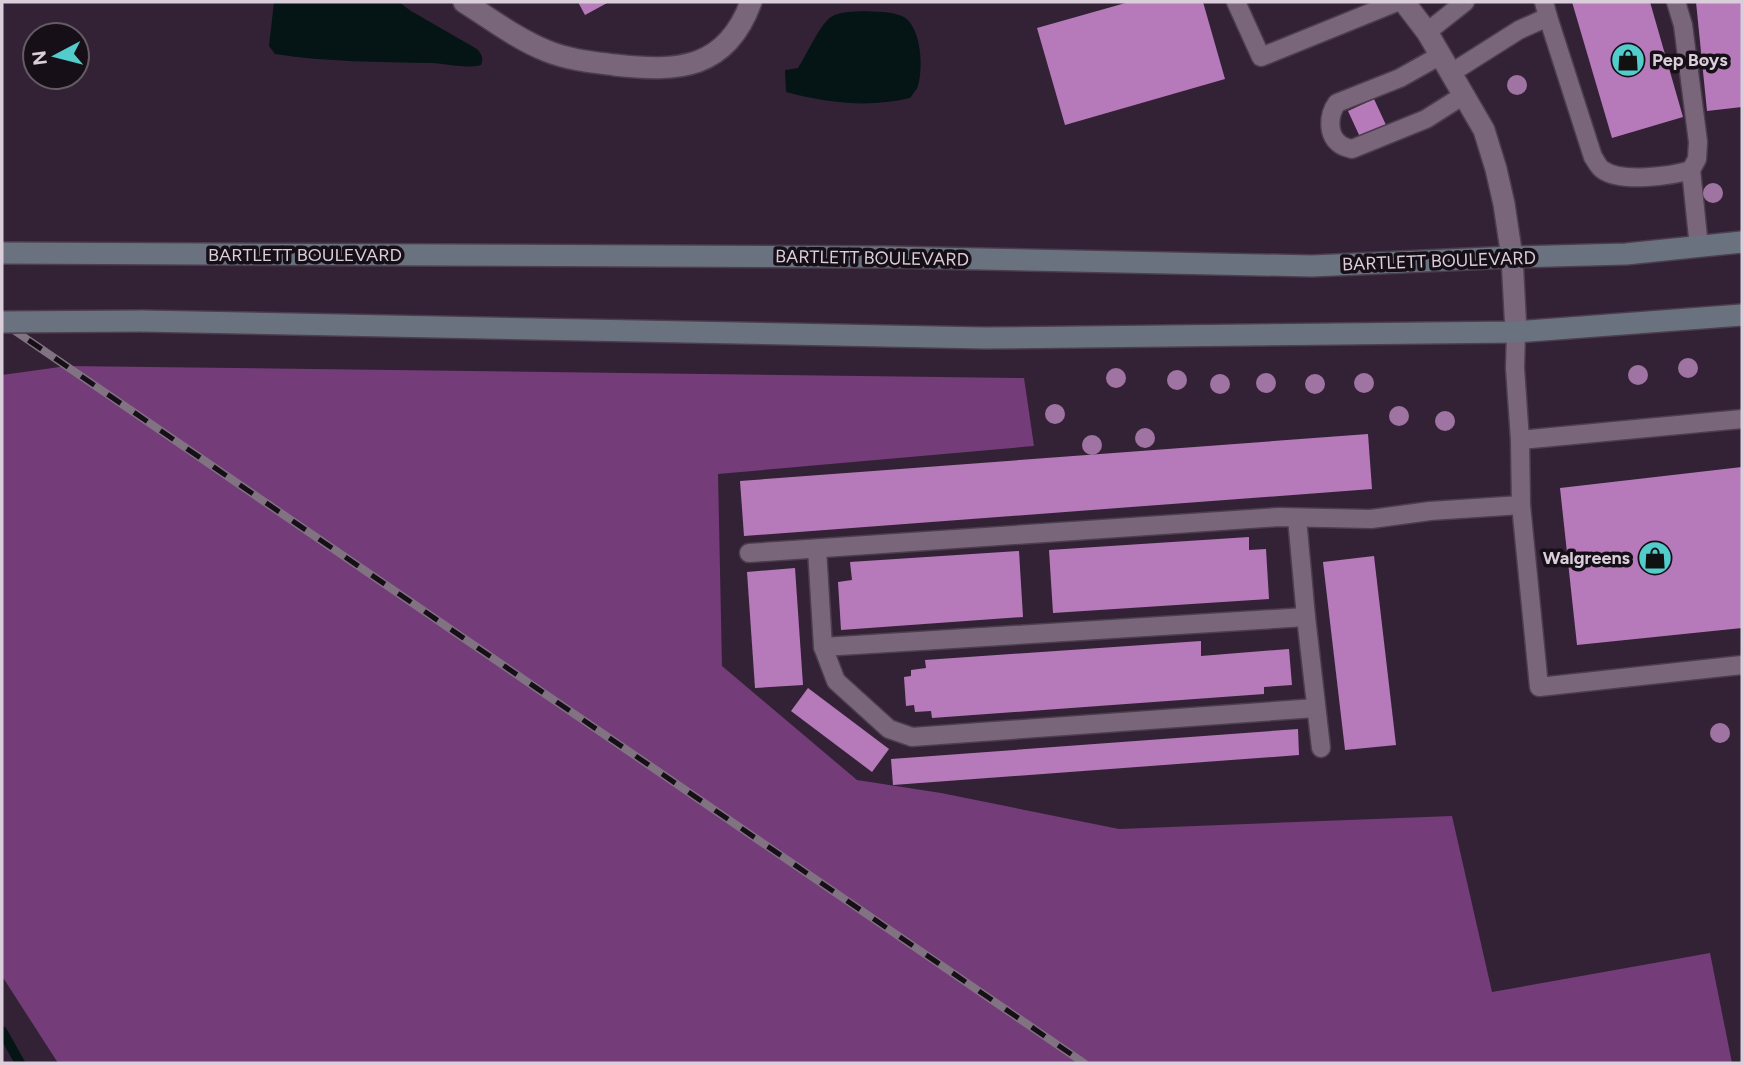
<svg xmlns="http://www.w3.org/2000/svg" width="1744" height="1065" font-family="Figtree,sans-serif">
<rect width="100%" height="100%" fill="#332235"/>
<!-- forest -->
<polygon fill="#743c79" points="67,366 1024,378 1034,446 718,474 722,666 857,780 941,793 1119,829 1452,816 1492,992 1710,953 1732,1063 58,1063 2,976 2,375"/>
<!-- water -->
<g fill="#051515">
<path d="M274 2H399L411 11 477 49C482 55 484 58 481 65 466 69 448 64 432 63 380 62 327 62 275 54L269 46Z"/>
<path d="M864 11C875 12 891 11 902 16 922 25 924 71 917 89 916 89 911 97 910 98 869 108 827 103 786 92L785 70 798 68C806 56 820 24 831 17 840 11 853 12 864 11Z"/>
</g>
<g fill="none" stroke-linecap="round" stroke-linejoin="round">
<!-- stream -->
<polyline stroke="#051515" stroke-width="10" points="2,1031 20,1063"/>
</g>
<!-- building -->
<g fill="#b67abb">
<polygon points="578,2 609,2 585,15"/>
<polygon points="1129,2 1203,2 1225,79 1065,125 1037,28"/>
<polygon points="1572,2 1650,2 1683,117 1612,138"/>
<polygon points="1696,2 1742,2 1742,107 1707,111"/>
<polygon points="1374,99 1386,125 1360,137 1348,111"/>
<polygon points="1368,434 1372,489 744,536 740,481"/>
<polygon points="1742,467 1742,628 1577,645 1560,488"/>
<polygon points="1249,537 1249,550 1266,549 1269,599 1053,613 1049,550"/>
<polygon points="1019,551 1023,617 841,630 838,582 852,580 850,562"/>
<polygon points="1374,556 1396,745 1345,750 1323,562"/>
<polygon points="795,568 803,685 755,688 747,572"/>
<polygon points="1201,641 1201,656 1289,649 1292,685 1264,687 1264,694 932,718 931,711 915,712 914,705 906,706 904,677 911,676 911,670 926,668 925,660"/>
<polygon points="808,688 889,749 872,772 791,711"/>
<polygon points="1298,729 1299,755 893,785 891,759"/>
</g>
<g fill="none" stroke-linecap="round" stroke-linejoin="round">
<!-- service casing -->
<g stroke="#4c3e4d" stroke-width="21">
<g id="service">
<polyline points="1236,2 1261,57 1397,2"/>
<path d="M1544 2 1548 17 1593 157C1596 161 1599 168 1603 170 1621 183 1671 176 1691 170L1697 159 1698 142 1683 25 1676 2"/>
<polyline points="1427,32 1465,2"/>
<path d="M1441 55 1400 78 1337 103C1328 115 1327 136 1341 145 1344 147 1348 148 1352 149L1426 119 1464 95"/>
<polyline points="1451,73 1519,30 1548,17"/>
<polyline points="1691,170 1699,247"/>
<polyline points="1516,332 1515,368 1520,440 1521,505 1539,687 1742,665"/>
<polyline points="1520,440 1742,419"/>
<polyline points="1297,518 1306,617 1321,748"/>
<polyline points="817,549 823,647 836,681 889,729 912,737 1316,708"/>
<polyline points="749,553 1279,517 1371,519 1430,511 1521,505"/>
<polyline points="823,647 1306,617"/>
</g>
</g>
<!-- minor casing -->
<g stroke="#4c3e4d" stroke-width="24">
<g id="minor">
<path d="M464 2C491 19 517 39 547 51 569 60 592 62 615 65 678 72 726 70 751 2"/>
<polyline points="1404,2 1427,32 1484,130 1496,169 1504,204 1512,257 1516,332"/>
</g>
</g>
<!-- secondary casing -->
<g stroke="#4c3e4d" stroke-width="24">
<g id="secondary">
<polyline points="2,253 886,257 1312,266 1512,257 1626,254 1742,242"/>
<polyline points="142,321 985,338 1516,332 1742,315"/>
</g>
</g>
<!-- service -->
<use href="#service" stroke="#7a667b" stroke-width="18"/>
<!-- minor -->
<use href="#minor" stroke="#7a667b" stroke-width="21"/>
<!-- secondary -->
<use href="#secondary" stroke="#6a7280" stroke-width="21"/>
<!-- rail casing -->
<g stroke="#817382" stroke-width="8">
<polyline id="rail" points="2,322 1084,1063"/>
</g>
<!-- rail -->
<use href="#rail" stroke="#170f17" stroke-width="5" stroke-dasharray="16" stroke-linecap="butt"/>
<!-- secondary-bridge casing -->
<g stroke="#4c3e4d" stroke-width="24" stroke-linecap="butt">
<polyline id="secondary-bridge" points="2,322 142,321"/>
</g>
<!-- secondary-bridge -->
<use href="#secondary-bridge" stroke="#6a7280" stroke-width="21"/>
</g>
<!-- trees -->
<g fill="#9f74a2">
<circle cx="1517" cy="85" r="10"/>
<circle cx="1713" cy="193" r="10"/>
<circle cx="1688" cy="368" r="10"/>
<circle cx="1638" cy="375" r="10"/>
<circle cx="1116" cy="378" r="10"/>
<circle cx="1177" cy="380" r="10"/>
<circle cx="1266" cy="383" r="10"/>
<circle cx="1364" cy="383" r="10"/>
<circle cx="1220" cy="384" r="10"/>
<circle cx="1315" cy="384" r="10"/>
<circle cx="1055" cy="414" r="10"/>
<circle cx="1399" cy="416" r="10"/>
<circle cx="1445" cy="421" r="10"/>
<circle cx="1145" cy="438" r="10"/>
<circle cx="1092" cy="445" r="10"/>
<circle cx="1720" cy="733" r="10"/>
</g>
<!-- icons -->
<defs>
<g id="shop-disc" transform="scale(1.75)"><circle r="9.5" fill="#52cdcc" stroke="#170f17"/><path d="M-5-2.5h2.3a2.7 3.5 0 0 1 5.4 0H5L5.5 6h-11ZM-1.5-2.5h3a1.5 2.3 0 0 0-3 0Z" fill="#111"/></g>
</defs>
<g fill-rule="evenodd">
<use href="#shop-disc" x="1628" y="60"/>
<use href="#shop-disc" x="1655" y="558"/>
</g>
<g text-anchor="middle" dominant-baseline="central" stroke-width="7" stroke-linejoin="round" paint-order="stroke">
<!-- poi labels -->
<g font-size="18" font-weight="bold" fill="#d9ced9" stroke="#170f17" text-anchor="start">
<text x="1652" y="60">Pep Boys</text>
<text x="1630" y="558" text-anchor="end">Walgreens</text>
</g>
<!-- street labels -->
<g font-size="18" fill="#d9ced9" stroke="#170f17">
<text x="305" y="255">BARTLETT BOULEVARD</text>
<text transform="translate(872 258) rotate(1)">BARTLETT BOULEVARD</text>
<text transform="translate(1439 261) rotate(-2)">BARTLETT BOULEVARD</text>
</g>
</g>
<!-- border -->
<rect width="1744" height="1065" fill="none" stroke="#d9ced9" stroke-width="7"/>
<!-- north arrow -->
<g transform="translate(56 56) rotate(263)"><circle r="33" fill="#170f17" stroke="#655b65" stroke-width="2"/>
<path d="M0-5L12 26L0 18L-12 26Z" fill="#52cdcc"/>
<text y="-10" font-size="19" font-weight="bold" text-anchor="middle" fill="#d9ced9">N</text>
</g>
</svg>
